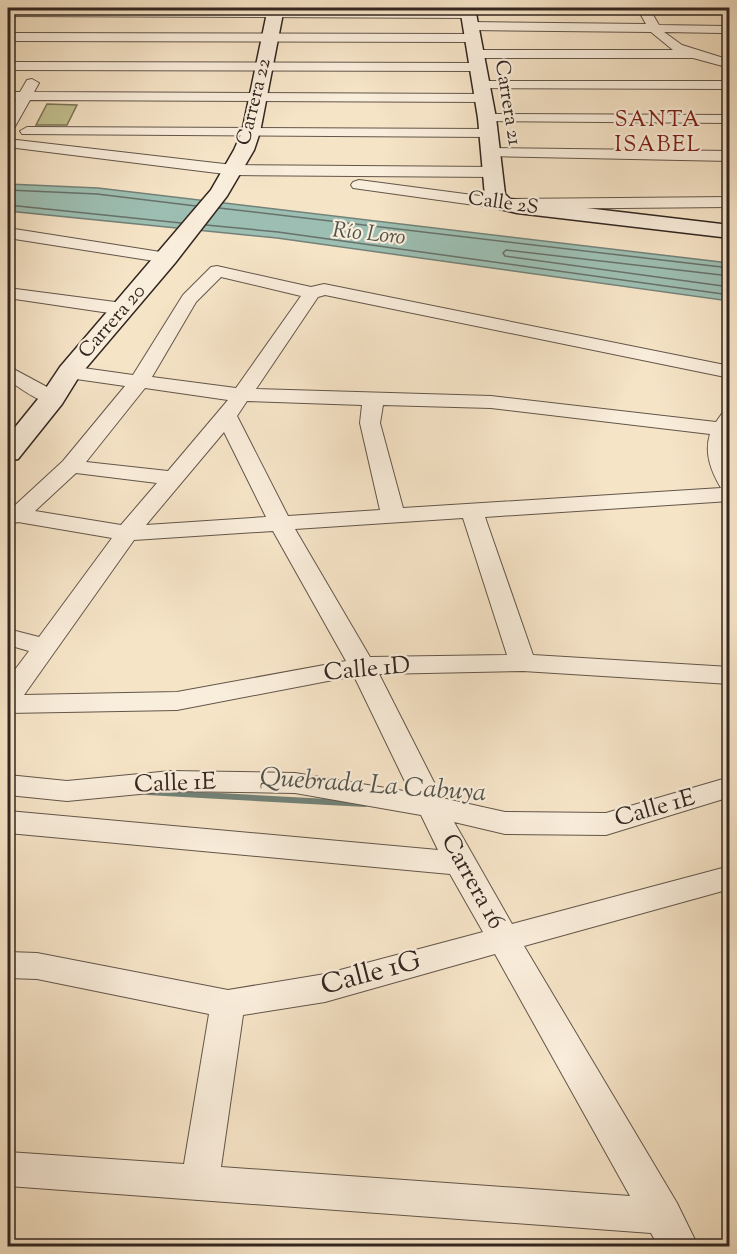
<svg xmlns="http://www.w3.org/2000/svg" width="737" height="1254" font-family="'Sorts Mill Goudy',serif">
<rect width="100%" height="100%" fill="#f6e4c7"/>
<filter id="stains"><feTurbulence type="fractalNoise" baseFrequency=".00333" numOctaves="4"/><feColorMatrix values="0 0 0 0 .2 0 0 0 0 .09 0 0 0 0 .02 0 0 0 .5 -.17"/></filter>
<radialGradient id="worn" r=".72"><stop offset=".6" stop-color="#630" stop-opacity="0"/><stop offset="1" stop-color="#630" stop-opacity=".3"/></radialGradient>
<!-- green -->
<polygon fill="#c3c291" stroke="#7a7458" stroke-width="1.5" points="47,104 77,105 67,125 36,125"/>
<!-- water -->
<polygon fill="#9dbfb3" stroke="#728278" stroke-width="1.5" points="8,184 98,188 729,263 729,301 277,238 8,211"/>
<g fill="none" stroke-linecap="round" stroke-linejoin="round">
<!-- shore -->
<g stroke="#68726a" stroke-width="1.5">
<polyline points="8,190 97,194 196,206"/>
<polyline points="8,205 181,223"/>
<polyline points="219,208 730,268"/>
<polyline points="206,225 278,232 730,295"/>
<polyline points="730,276 506,250 503,253 505,256 730,287"/>
</g>
<!-- stream -->
<polygon fill="#728278" fill-rule="evenodd" points="147,789 365,801 368,802 369,804 368,806 365,807 147,795 144,794 143,792 144,790"/>
<!-- street casing -->
<g stroke="#63564a" stroke-width="2">
<g id="street">
<polygon points="8,8 468,10 474,14 468,18 8,16"/>
<polygon points="637,8 649,8 659,25 726,26 728,29 722,33 664,32 682,45 730,60 730,68 693,58 476,58 470,54 476,50 673,50 651,32 471,30 465,26 471,22 646,24"/>
<polygon points="8,33 473,34 479,38 473,42 8,41"/>
<polygon points="8,62 478,63 485,67 478,71 8,70"/>
<polygon points="32,79 39,83 34,92 484,94 491,98 484,102 30,100 13,130 8,131 8,115 16,100 8,100 8,92 20,92 27,80"/>
<polygon points="481,81 730,81 730,89 476,88 474,85"/>
<polygon points="487,114 730,115 730,123 482,121 480,118 482,115"/>
<polygon points="27,127 489,129 496,133 489,137 22,134 20,131"/>
<polygon points="8,139 233,165 494,167 502,172 494,177 233,175 8,147"/>
<polygon points="493,148 730,151 730,161 488,156 485,153"/>
<polygon points="359,180 503,199 730,197 730,207 503,209 353,188 351,185 353,182"/>
<polygon points="8,228 167,253 173,254 176,258 173,262 167,263 8,238"/>
<path d="M217 266 311 287 324 284 730 366V378L325 295 318 297 256 389 491 396 716 422 723 412 730 410V501L485 517 533 655 730 667V684L523 671 379 674 442 798 505 812 606 813 730 777V797L606 835 505 834 454 822 512 924 730 866V889L524 946 677 1203 698 1246H658L651 1233 8 1186V1152L184 1164 209 1014 37 979 8 978V952L37 953 228 990 325 974 483 932 450 874 8 833V811L438 850 421 815 295 793 171 791 67 801 8 795V775L67 781 171 771 295 773 410 792 354 676 177 710 8 713V679L29 651 8 645V629L39 637 112 538 18 522 8 525V507L12 508 63 461 125 386 69 378 62 376 59 372 62 368 69 366 133 375 183 295 211 267ZM221 277 301 296 236 388 152 377 196 302ZM145 388 228 400 168 471 86 462ZM247 401 362 405 360 423 380 510 288 516 237 416ZM383 405 491 408 710 434C704 453 711 471 721 488L403 508 380 423ZM224 432 266 517 146 525ZM76 473 157 483 121 525 35 511ZM463 518 507 655 370 657 295 529ZM273 531 346 661 177 692 24 695 134 540ZM495 954 630 1196 221 1167 243 1015 325 1002Z"/>
<polygon points="8,288 123,303 130,305 132,309 130,313 123,315 8,298"/>
<path d="M8 366 60 394 63 398 60 402C43 407 22 389 8 380Z"/>
</g>
</g>
<!-- secondary casing -->
<g stroke="#322620" stroke-width="3">
<g id="secondary">
<polygon points="268,8 284,8 260,132 254,150 227,196 175,263 80,375 62,404 18,459 8,461 8,436 42,394 60,367 211,190 234,150 242,132"/>
<polygon points="460,8 475,8 496,118 505,194 510,199 730,225 730,238 517,213 496,208 485,196 478,118"/>
</g>
</g>
<!-- street -->
<use href="#street" fill="#f9eddb" fill-rule="evenodd"/>
<!-- secondary -->
<use href="#secondary" fill="#f9eddb" fill-rule="evenodd"/>
</g>
<g text-anchor="middle" dominant-baseline="central" stroke-width="4.5" stroke-linejoin="round" paint-order="stroke">
<!-- far-street labels -->
<g font-size="20" fill="#322620" stroke="#f9eddb">
<text transform="translate(255 102) rotate(-76)">Carrera 22</text>
<text transform="translate(507 103) rotate(81)">Carrera 21</text>
<text transform="translate(503 204) rotate(8)">Calle 2S</text>
<text transform="translate(113 322) rotate(-49)">Carrera 20</text>
</g>
<!-- far-neighbourhood labels -->
<g font-size="22" letter-spacing="1.5" fill="#7a1f14" stroke="#f9eddb">
<text x="658" y="121">SANTA<tspan x="658" dy="25">ISABEL</tspan></text>
</g>
<!-- far-water labels -->
<g font-size="22" font-style="italic" fill="#52544c" stroke="#f9eddb">
<text transform="translate(369 235) rotate(6)">Río Loro</text>
</g>
<!-- street labels -->
<g font-size="24" fill="#322620" stroke="#f9eddb">
<text transform="translate(367 670) rotate(-5)">Calle 1D</text>
<text transform="translate(175 784) rotate(-2)">Calle 1E</text>
<text transform="translate(655 809) rotate(-16)">Calle 1E</text>
<text transform="translate(472 882) rotate(61)">Carrera 16</text>
</g>
<!-- water labels -->
<g font-size="26" font-style="italic" fill="#52544c" stroke="#f9eddb">
<text transform="translate(373 786) rotate(4)">Quebrada La Cabuya</text>
</g>
<!-- near-street labels -->
<g font-size="28" fill="#322620" stroke="#f9eddb">
<text transform="translate(371 974) rotate(-15)">Calle 1G</text>
</g>
</g>
<!-- margin -->
<rect width="737" height="1254" fill="none" stroke="#f6e4c7" stroke-width="30"/>
<rect x="9" y="9" width="719" height="1236" fill="none" stroke="#322620" stroke-width="3"/>
<rect x="15" y="15" width="707" height="1224" fill="none" stroke="#322620" stroke-width="1.5"/>
<rect width="100%" height="100%" filter="url(#stains)"/>
<rect width="100%" height="100%" fill="url(#worn)"/>
</svg>
